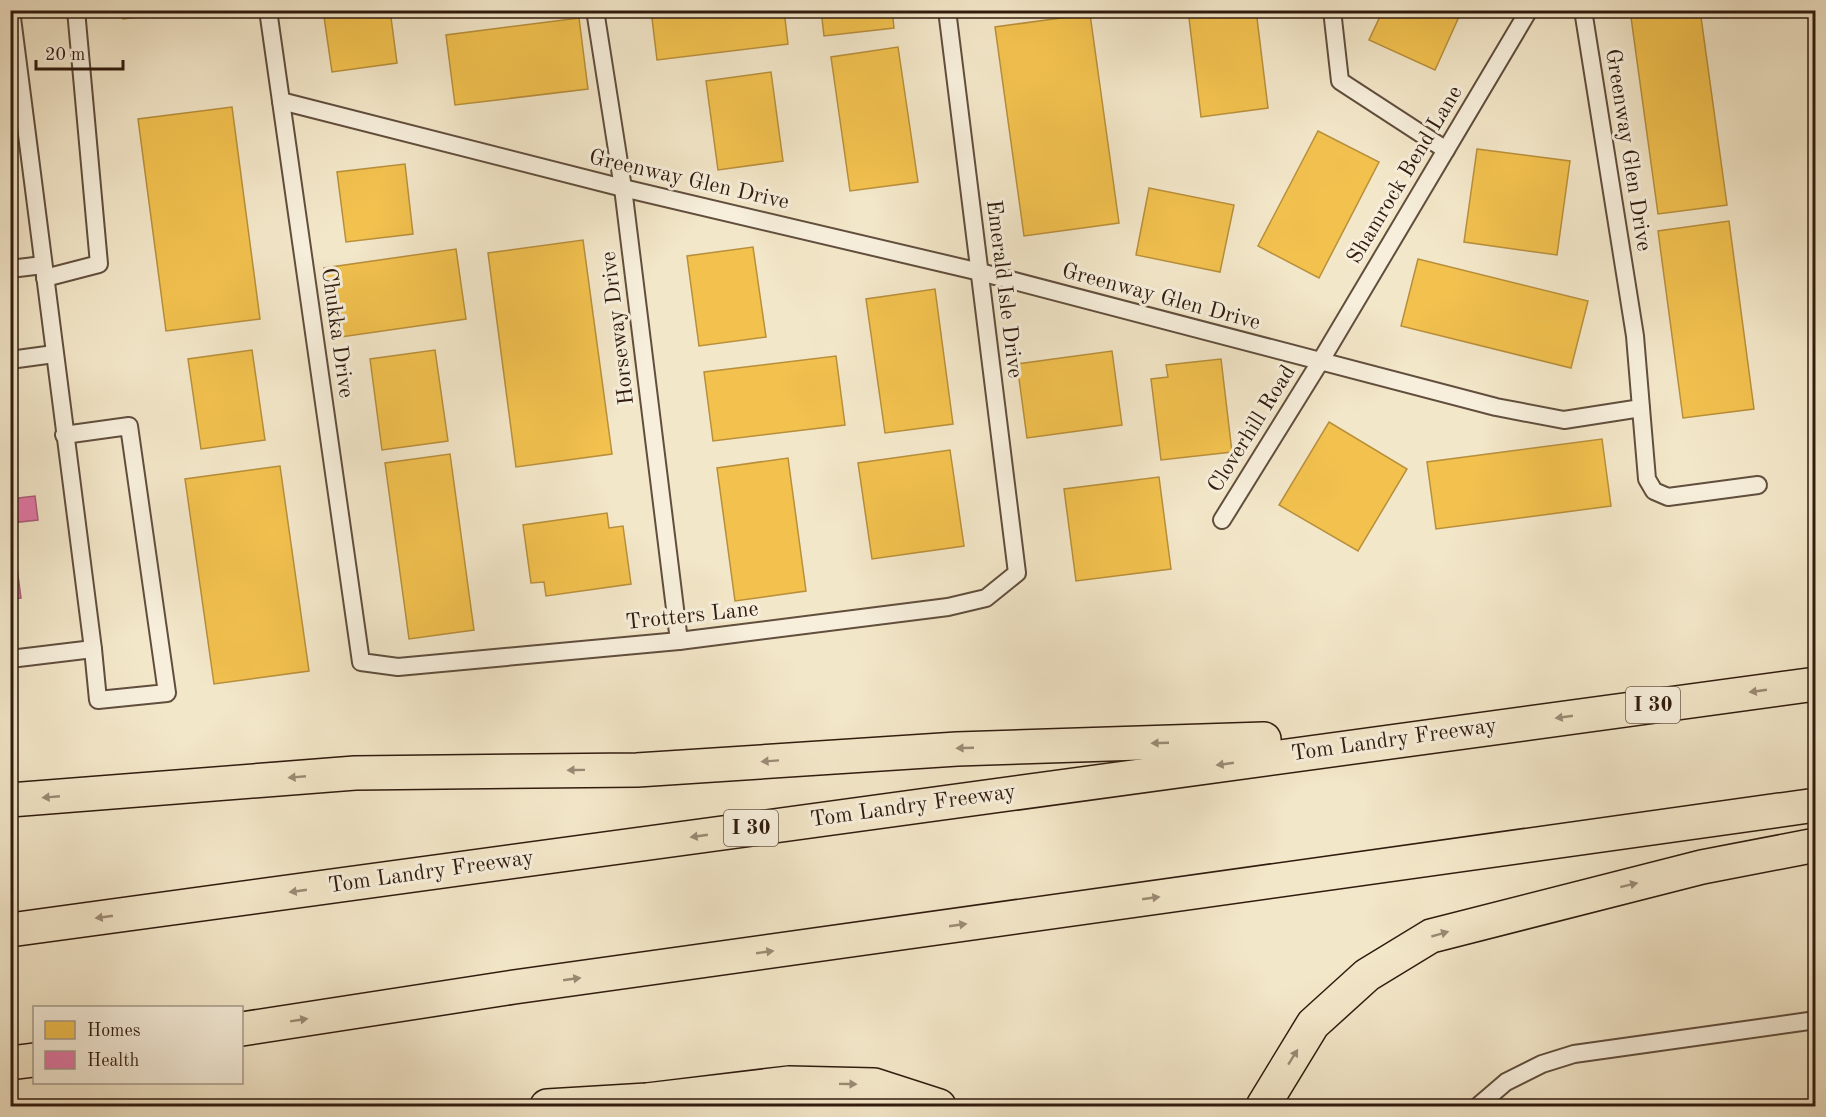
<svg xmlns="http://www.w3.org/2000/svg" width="1826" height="1117" font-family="'Old Standard TT',serif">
<rect width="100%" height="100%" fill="#f3e7c9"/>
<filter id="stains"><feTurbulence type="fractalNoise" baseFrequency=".00333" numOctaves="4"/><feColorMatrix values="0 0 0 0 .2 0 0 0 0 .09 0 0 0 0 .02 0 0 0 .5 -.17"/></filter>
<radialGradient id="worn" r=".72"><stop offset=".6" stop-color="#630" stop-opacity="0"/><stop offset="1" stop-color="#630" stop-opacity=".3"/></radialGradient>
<!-- homes -->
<g fill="#f2c14e" stroke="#b88f3b" stroke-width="1.5">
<polygon points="122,10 198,10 123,19"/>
<polygon points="323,10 390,10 397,63 332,72"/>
<polygon points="651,10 784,10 788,44 657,60"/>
<polygon points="821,10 892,10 894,28 824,36"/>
<polygon points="1188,10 1256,10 1268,108 1201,117"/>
<polygon points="1383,10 1462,10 1435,70 1369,40"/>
<polygon points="1630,10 1700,10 1727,205 1658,214"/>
<polygon points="1090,14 1119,223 1024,236 995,27"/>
<polygon points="579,18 588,89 455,105 446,35"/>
<polygon points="898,47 918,182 850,191 831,57"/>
<polygon points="771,72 783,161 718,170 706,81"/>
<polygon points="232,107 260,319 166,331 138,119"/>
<polygon points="1318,131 1379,162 1319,278 1258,246"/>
<polygon points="1477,149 1570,161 1557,255 1464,242"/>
<polygon points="405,164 413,234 346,242 337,172"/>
<polygon points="1149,188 1234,205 1220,272 1136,255"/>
<polygon points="1729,221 1754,409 1683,418 1658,231"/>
<polygon points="583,240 612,454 516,467 488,253"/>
<polygon points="753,247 766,337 699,346 687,256"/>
<polygon points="456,249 466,319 334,338 324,268"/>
<polygon points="1418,259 1588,301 1571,368 1401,326"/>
<polygon points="935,289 953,424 885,433 866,299"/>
<polygon points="252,350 265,440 201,449 188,359"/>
<polygon points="435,350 448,441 382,450 370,359"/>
<polygon points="1112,351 1122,425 1027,438 1017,364"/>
<polygon points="836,356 845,425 713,441 704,372"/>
<polygon points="1221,359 1232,452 1161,460 1151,379 1168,377 1166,365"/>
<polygon points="1329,422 1407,469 1358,551 1279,505"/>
<polygon points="1602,439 1611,506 1436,529 1427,462"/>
<polygon points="950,450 964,546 872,559 858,463"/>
<polygon points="450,454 474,630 409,639 385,463"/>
<polygon points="788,458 806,591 735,601 717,468"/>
<polygon points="280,466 309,671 214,684 185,479"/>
<polygon points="1159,477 1171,569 1076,581 1064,489"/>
<polygon points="607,513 609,528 623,526 631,584 546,596 544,582 531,583 523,525"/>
</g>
<!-- health -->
<polygon fill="#e377a8" stroke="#ad5b7a" stroke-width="1.5" points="35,496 38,520 11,523 21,598 10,599 10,499"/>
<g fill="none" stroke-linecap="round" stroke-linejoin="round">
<!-- service casing -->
<g stroke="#614e3d" stroke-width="20">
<g id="service">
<polyline points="268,10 361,662 398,667 679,641 948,607 986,598 1017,573 947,10"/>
<polyline points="595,10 623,188 679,641"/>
<polyline points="1332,10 1340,81 1446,150"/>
<polyline points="281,101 623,188 980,272 1496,407 1564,420 1641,408 1635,336 1583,10"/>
<polyline points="10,269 43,265"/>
<polyline points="45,278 99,264 76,10"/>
<polyline points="10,360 54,354"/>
<polyline points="1641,408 1647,479 1654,491 1668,497 1758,485"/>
<polyline points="64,435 129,426 167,693 98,700 93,649"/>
<polyline points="1222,520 1320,362 1529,10"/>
<polyline points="10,659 93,649 11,10"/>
<polyline points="1478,1106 1506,1082 1542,1064 1574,1054 1816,1020"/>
</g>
</g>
<!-- motorway casing -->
<g stroke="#301b0e" stroke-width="36">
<g id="motorway">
<polyline points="10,800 355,773 637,770 957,749 1264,739"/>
<polyline points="10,930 1816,684"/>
<polyline points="242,1029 514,987 1816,805"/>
<polyline points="10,1063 34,1060"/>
<polyline points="547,1106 647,1100 789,1083 874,1085 939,1106"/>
<polyline points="1263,1106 1313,1024 1367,975 1431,936 1702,867 1816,845"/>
</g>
</g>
<!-- service -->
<use href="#service" stroke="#f7efdc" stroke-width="16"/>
<!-- motorway -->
<use href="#motorway" stroke="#f3e7c9" stroke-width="33"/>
</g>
<!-- one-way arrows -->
<defs><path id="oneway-solid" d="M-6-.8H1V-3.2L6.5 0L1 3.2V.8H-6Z" transform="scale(1.5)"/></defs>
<g fill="#9b8b75">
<use href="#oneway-solid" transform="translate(1758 691) rotate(172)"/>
<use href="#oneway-solid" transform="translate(1564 717) rotate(172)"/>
<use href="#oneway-solid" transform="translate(1160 743) rotate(178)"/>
<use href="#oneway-solid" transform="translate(965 748) rotate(178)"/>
<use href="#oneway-solid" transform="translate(770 761) rotate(176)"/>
<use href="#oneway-solid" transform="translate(1225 764) rotate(172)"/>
<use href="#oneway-solid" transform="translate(576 770) rotate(179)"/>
<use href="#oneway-solid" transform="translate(297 777) rotate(175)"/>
<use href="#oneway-solid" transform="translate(51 797) rotate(175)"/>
<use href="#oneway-solid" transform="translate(699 836) rotate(172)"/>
<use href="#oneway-solid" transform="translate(1629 885) rotate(-14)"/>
<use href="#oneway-solid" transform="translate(298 891) rotate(172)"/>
<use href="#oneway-solid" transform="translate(1151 898) rotate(-8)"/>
<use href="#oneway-solid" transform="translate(104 917) rotate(172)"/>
<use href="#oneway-solid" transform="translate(958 925) rotate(-8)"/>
<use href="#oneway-solid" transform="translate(1440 934) rotate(-16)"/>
<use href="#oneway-solid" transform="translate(765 952) rotate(-8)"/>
<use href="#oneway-solid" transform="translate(572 979) rotate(-8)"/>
<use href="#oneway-solid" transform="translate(299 1020) rotate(-9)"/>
<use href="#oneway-solid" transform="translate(1293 1057) rotate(-58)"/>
<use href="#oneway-solid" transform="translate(848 1084) rotate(1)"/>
</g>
<g text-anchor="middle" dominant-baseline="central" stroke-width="6" stroke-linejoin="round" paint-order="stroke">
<!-- shield labels -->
<g fill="#f7efdc" stroke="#6c5b4c" stroke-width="1.5">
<rect x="1626" y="687" width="54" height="36" rx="4.5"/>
<rect x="724" y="810" width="54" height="36" rx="4.5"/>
</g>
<g font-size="21" font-weight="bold" fill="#301b0e">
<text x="1653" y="705">I 30</text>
<text x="751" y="828">I 30</text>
</g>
<!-- street labels -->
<g font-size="22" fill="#301b0e" stroke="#f7efdc">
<text transform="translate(1628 150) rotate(81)">Greenway Glen Drive</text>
<text transform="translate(1405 175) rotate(-59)">Shamrock Bend Lane</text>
<text transform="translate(689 180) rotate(13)">Greenway Glen Drive</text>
<text transform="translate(1004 289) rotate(83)">Emerald Isle Drive</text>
<text transform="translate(1161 297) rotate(15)">Greenway Glen Drive</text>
<text transform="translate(618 328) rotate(-97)">Horseway Drive</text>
<text transform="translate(337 333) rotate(82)">Chukka Drive</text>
<text transform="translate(1252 429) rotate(-58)">Cloverhill Road</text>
<text transform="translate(692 616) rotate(-6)">Trotters Lane</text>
<text transform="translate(1394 740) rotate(-8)">Tom Landry Freeway</text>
<text transform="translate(913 806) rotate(-8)">Tom Landry Freeway</text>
<text transform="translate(431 872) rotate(-8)">Tom Landry Freeway</text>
</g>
</g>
<!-- margin -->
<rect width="1826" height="1117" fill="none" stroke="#f3e7c9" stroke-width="36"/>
<rect x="12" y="12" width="1802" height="1093" fill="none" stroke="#301b0e" stroke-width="3"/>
<rect x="18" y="18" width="1790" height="1081" fill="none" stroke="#301b0e" stroke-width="1.5"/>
<!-- legend -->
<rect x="33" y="1006" width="210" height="78" fill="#f7efdc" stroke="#a79a8a" stroke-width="1.5"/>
<rect x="45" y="1021" width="30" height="18" fill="#f2c14e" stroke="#a79a8a" stroke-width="1.5"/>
<text x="87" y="1036" font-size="18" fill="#301b0e">Homes</text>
<rect x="45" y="1051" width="30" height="18" fill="#e377a8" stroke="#a79a8a" stroke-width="1.5"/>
<text x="87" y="1066" font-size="18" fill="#301b0e">Health</text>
<!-- scale -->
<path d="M36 60v9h87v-9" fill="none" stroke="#301b0e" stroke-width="3"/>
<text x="45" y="60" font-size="18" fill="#301b0e" stroke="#f7efdc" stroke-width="4.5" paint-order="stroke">20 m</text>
<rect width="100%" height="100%" filter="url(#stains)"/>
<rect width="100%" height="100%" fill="url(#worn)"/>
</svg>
